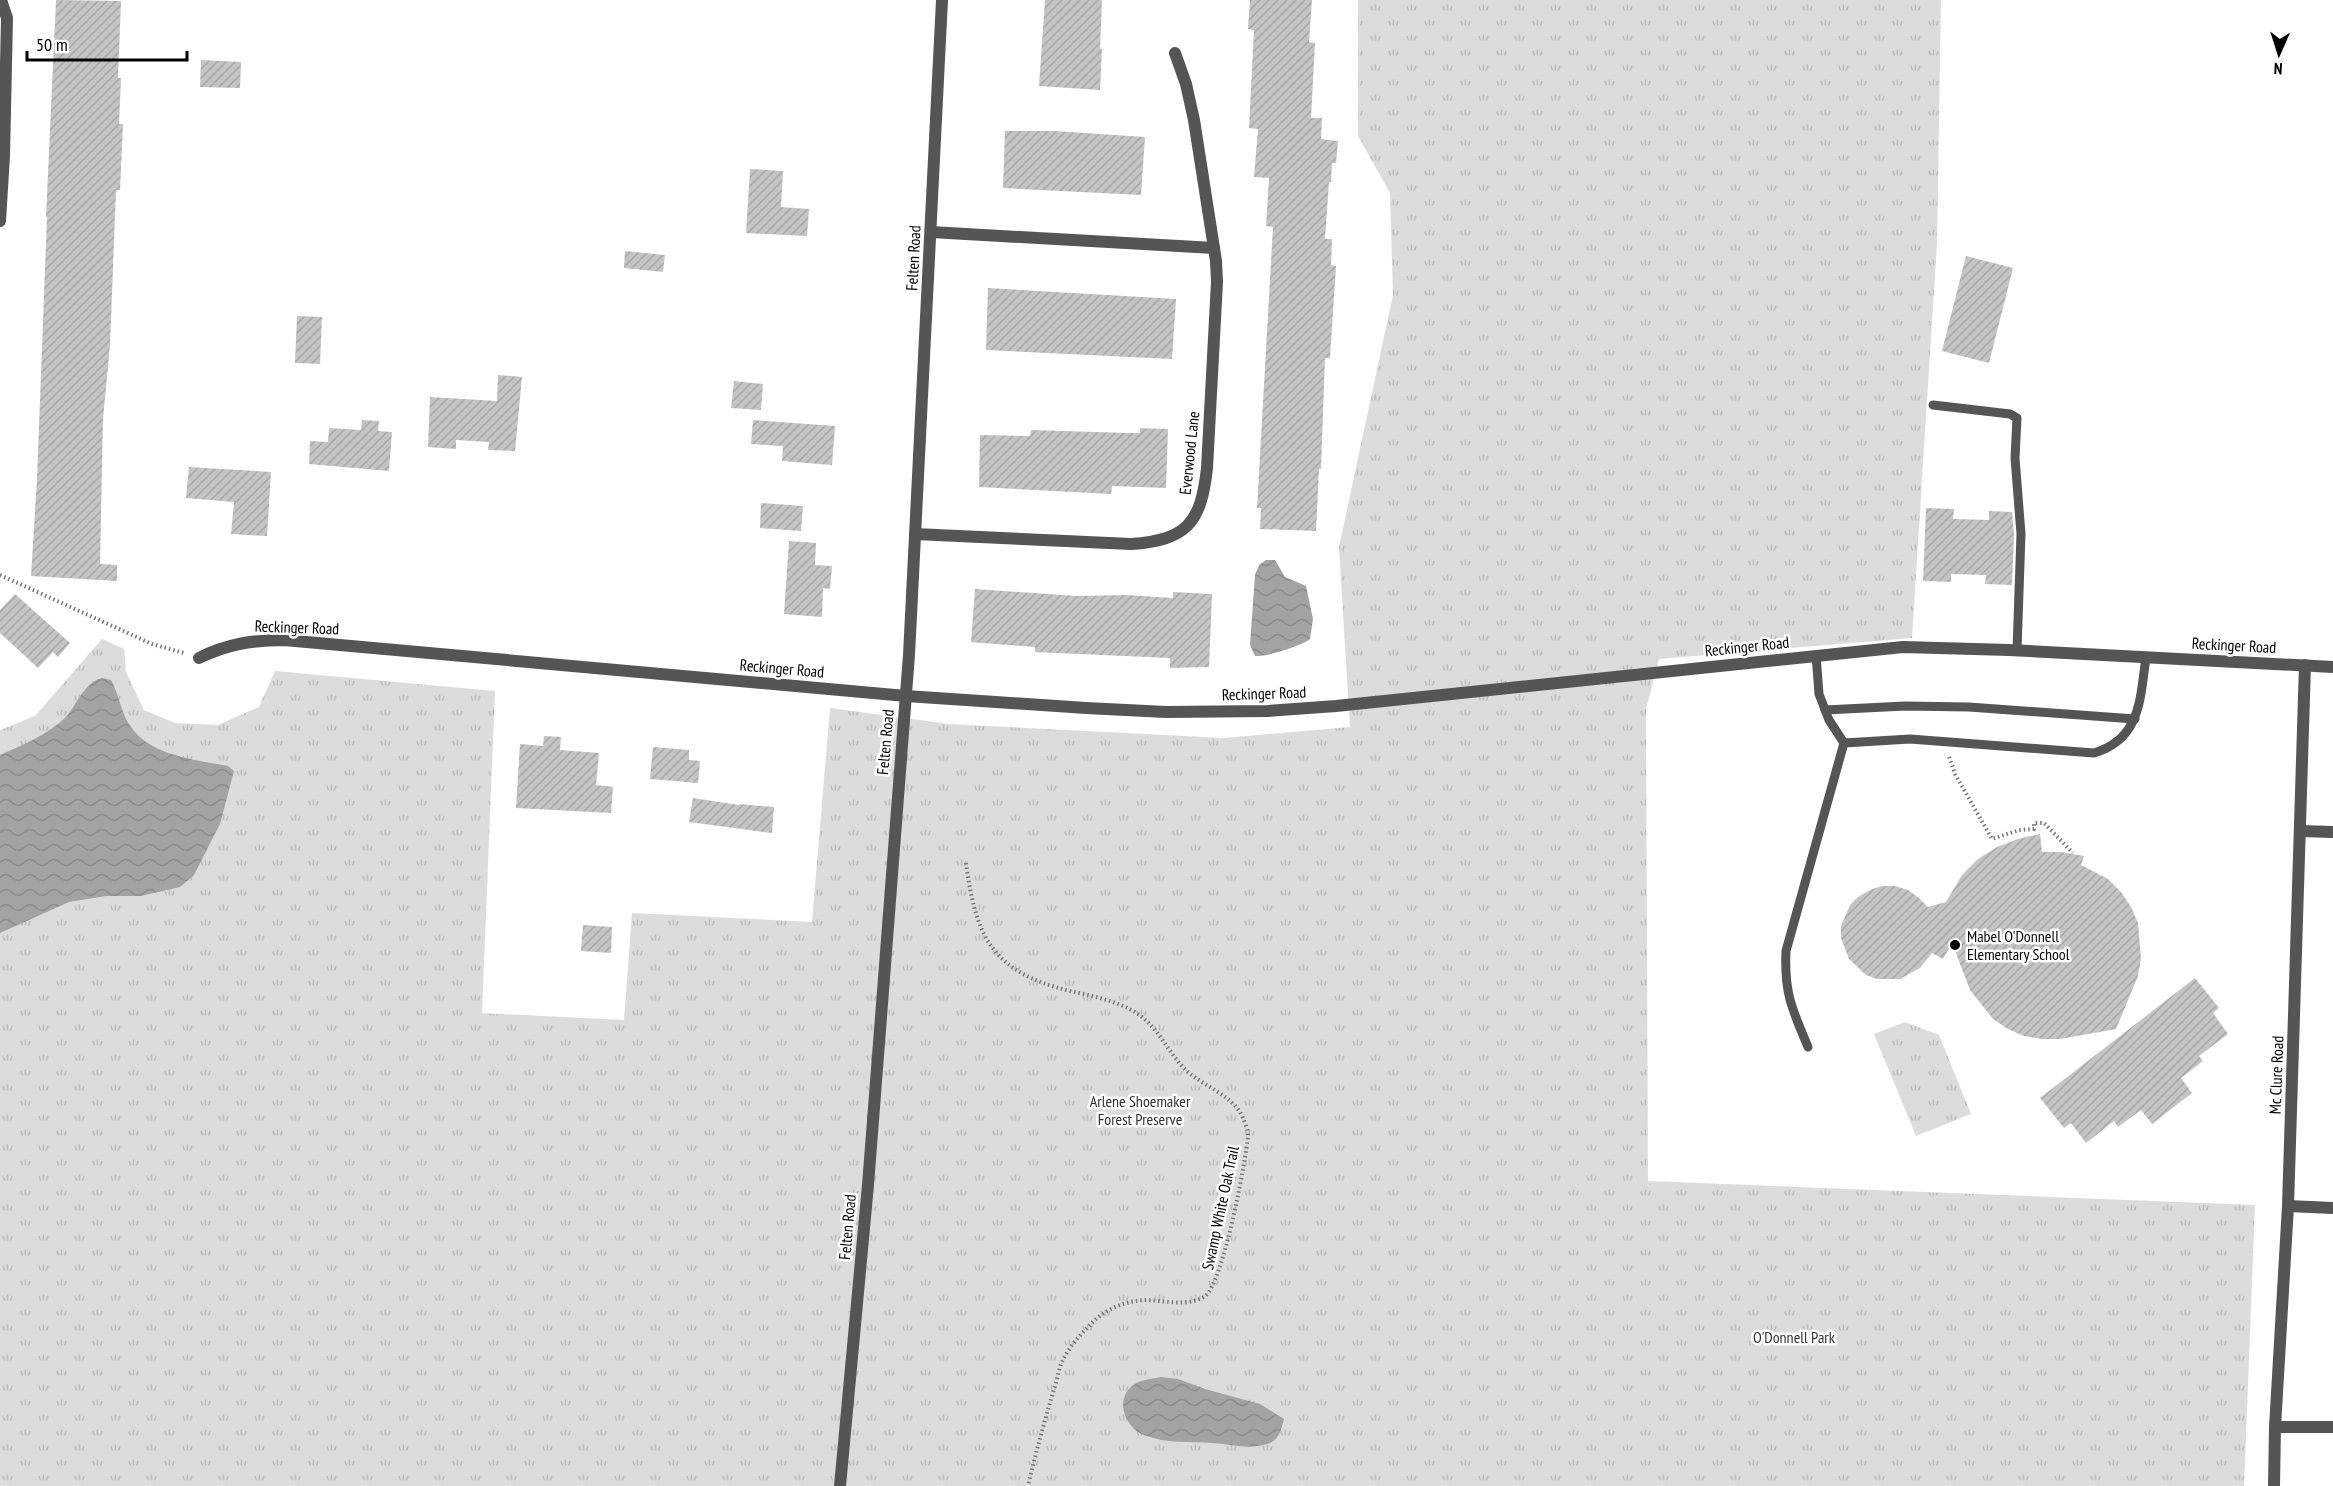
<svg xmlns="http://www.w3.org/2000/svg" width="2333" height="1486" font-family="'PT Sans Narrow',sans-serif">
<defs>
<pattern id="park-tufts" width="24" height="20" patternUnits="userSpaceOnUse" patternTransform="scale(1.5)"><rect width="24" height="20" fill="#dcdcdc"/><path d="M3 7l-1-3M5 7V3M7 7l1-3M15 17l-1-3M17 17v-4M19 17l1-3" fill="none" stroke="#bbb"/></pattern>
<pattern id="water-waves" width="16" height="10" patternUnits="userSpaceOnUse" patternTransform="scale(1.5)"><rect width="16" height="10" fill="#a3a3a3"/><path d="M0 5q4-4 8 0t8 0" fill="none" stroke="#8b8b8b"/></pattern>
<pattern id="building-hatch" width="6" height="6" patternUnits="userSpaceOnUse" patternTransform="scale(1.5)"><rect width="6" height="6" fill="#c4c4c4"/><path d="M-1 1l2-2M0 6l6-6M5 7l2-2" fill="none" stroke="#a7a7a7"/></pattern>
</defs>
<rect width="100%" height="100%" fill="#fff"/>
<!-- park -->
<g fill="url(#park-tufts)">
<polygon points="1358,0 1941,0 1937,243 1912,638 1659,659 1646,709 1648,1181 2255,1205 2244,1486 0,1486 0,730 35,716 102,639 124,649 126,672 144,710 175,723 218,725 259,707 275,671 495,691 482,1013 624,1020 632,913 812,922 830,708 949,724 1224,738 1350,727 1339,547 1393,295 1390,193 1358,136"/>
<polygon points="1905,1022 1939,1035 1971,1114 1916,1136 1874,1034"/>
</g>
<!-- water -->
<g fill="url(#water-waves)">
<path d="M1266 560H1275L1285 577 1306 586 1313 619 1310 639C1301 646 1266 657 1255 656L1250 645 1255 575 1259 565Z"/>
<path d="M102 678 111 680C119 694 121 714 131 727 151 756 196 760 228 766L234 771 220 824 194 875 180 887 141 896H106L69 902 0 933V755C22 745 47 735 65 718 78 704 83 683 102 678Z"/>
<path d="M1161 1377 1178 1379 1205 1389 1260 1404 1284 1419C1281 1430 1279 1441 1267 1444 1249 1450 1230 1444 1212 1443 1189 1441 1166 1444 1144 1435 1128 1429 1116 1406 1128 1390 1135 1380 1151 1379 1161 1377Z"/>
</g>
<!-- building -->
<g fill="url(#building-hatch)">
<polygon points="56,0 121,1 118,78 121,78 119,124 123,124 120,190 116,190 110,345 103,419 100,564 117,565 117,581 31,576 37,479 47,217 46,217"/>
<polygon points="1045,0 1102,0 1100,49 1102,49 1100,90 1039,86"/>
<polygon points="1250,0 1312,0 1309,42 1315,43 1311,118 1322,118 1321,139 1338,141 1336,163 1332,163 1331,182 1329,182 1325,239 1332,239 1331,265 1336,266 1330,358 1325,358 1321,469 1319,469 1316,531 1260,529 1261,508 1257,508 1273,227 1266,226 1269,178 1254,177 1258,129 1249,128 1254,30 1248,29"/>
<polygon points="201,60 241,62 240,88 200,87"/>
<polygon points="1005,131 1055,131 1145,137 1141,195 1003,188"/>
<polygon points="750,169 783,171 781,207 809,209 807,236 746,233"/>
<polygon points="625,251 665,255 663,272 624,268"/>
<polygon points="1966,256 2013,268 1989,363 1942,351"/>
<polygon points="988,288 1176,299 1172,359 986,350"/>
<polygon points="297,316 322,317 320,364 295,363"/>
<polygon points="498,375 522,377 515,451 488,450 489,442 456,440 456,449 428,447 430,397 497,401"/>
<polygon points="734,381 763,384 761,410 731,408"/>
<polygon points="362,420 379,421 378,431 392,432 389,471 309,464 310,441 328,442 329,428 361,430"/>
<polygon points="753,420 835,426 832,465 782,461 783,446 751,444"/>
<polygon points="1140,428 1168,429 1166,488 1112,486 1111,494 979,487 980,435 1030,436 1031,430 1128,433 1140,433"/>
<polygon points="189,467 271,472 267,536 231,534 234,502 186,498"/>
<polygon points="761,503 803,506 801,531 760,528"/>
<polygon points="1926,508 1954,509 1953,519 1989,520 1989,511 2012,512 2014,534 2012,585 1985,584 1986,575 1951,574 1951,582 1923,581"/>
<polygon points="789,541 816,543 815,565 832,566 830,589 823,588 822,617 784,614"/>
<polygon points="975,589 1076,596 1126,595 1173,598 1173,592 1212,594 1209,667 1170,668 1170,658 1035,652 1035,647 971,642"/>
<polygon points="15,594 70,643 58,657 53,652 38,668 0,633 0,610"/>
<polygon points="544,736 561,737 560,750 599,753 596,785 613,787 611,813 516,808 520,744 543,746"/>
<polygon points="653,747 689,750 689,760 700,761 698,783 650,779"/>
<polygon points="693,798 739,805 739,804 774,807 772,833 689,822"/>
<polygon points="2040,834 2042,852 2061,852 2084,856 2081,865 2108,879 2121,892 2131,907 2138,923 2141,958 2138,976 2116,1029 2060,1039 2042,1039 2024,1036 2008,1029 1993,1019 1970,990 1952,943 1943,959 1932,953 1920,968 1900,979 1877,979 1866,975 1849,959 1841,938 1841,926 1850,905 1858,897 1870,890 1882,886 1895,886 1908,890 1919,898 1928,907 1946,902 1962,875 1978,859 1997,847 2018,839"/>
<polygon points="583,925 612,927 611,953 581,951"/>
<polygon points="2195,978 2219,1008 2213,1013 2228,1034 2199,1056 2203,1061 2181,1078 2192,1093 2152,1124 2141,1110 2118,1127 2114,1121 2086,1143 2071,1123 2064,1128 2040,1098"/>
</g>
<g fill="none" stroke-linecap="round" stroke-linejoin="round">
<!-- path -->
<g stroke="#777" stroke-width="4" stroke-dasharray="1.5 3" stroke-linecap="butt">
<polyline points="0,575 152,644 184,653"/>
<polyline points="1949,757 1955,774 1992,839 2019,830 2034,829 2034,823 2044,823 2073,853"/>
<path d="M966 863C976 939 993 972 1070 991 1093 996 1118 1001 1138 1014 1160 1029 1169 1055 1188 1072 1205 1087 1234 1096 1243 1118 1245 1123 1248 1130 1248 1135 1246 1161 1223 1283 1205 1296 1189 1307 1166 1301 1148 1300 1127 1300 1105 1309 1091 1324 1081 1334 1069 1347 1063 1360 1059 1367 1058 1377 1055 1386 1045 1419 1036 1452 1028 1486"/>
</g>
<!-- lane -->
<g stroke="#555" stroke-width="9">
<polyline points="1933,405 2010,414 2017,418 2015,458 2021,534 2017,650"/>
<polyline points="1825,710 1905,706 1969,707 2135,719"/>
<path d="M1844 743 1910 739 2094 753C2141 739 2140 699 2146 657"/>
<path d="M1808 1047C1792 1009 1784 993 1786 951L1844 743 1829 720 1819 694 1816 655"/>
</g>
<!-- street -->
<g stroke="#555" stroke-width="12">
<polyline points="0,221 4,156 7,18 1,0"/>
<polyline points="931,232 1214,248"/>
<path d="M915 534 1131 544C1187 540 1201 523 1207 468L1217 282 1216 261 1194 120 1186 84 1175 53"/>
<path d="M199 658C227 644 253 640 284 640L906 696 1086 708 1166 712 1268 711 1336 706 1903 647 2009 650 2333 667"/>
<polyline points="2300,831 2333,832"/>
<polyline points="2288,1206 2333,1208"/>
<polyline points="2275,1427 2333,1427"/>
<polyline points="840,1486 868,1185 909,655 942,0"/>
<polyline points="2274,1486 2275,1427 2288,1206 2305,665"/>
</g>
</g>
<!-- markers -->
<circle fill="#000" stroke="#fff" stroke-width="2" cx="1955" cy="945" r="6"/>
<g text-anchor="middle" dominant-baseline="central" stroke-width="5" stroke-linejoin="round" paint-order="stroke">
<!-- street labels -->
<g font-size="16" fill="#000" stroke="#fff">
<text transform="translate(913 258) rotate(-87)">Felten Road</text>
<text transform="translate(1189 453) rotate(-84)">Everwood Lane</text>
<text transform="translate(297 627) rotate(2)">Reckinger Road</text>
<text transform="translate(2234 645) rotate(3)">Reckinger Road</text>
<text transform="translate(1747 646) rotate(-6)">Reckinger Road</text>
<text transform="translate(782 668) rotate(5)">Reckinger Road</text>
<text transform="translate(1264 693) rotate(-2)">Reckinger Road</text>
<text transform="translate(885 742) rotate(-85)">Felten Road</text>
<text transform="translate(2276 1075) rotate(-88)">Mc Clure Road</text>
<text transform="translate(1220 1208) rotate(-78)">Swamp White Oak Trail</text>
<text transform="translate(847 1227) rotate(-85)">Felten Road</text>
</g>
<!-- poi labels -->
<g font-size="16" fill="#000" stroke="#fff" text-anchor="start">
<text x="1967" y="936">Mabel O'Donnell<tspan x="1967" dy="18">Elementary School</tspan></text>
</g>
<!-- park labels -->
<g font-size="16" fill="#333" stroke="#fff">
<text x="1140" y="1101">Arlene Shoemaker<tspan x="1140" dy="18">Forest Preserve</tspan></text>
<text x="1794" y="1337">O'Donnell Park</text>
</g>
</g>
<!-- north arrow -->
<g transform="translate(2279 54) rotate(183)" stroke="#ffffff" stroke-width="4.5" paint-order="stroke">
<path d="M0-4.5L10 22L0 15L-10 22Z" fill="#000000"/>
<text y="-9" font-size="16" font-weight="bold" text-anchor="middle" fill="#000000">N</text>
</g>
<!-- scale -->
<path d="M27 51v9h160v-9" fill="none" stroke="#000000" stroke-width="3"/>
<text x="36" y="51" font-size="18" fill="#000000" stroke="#ffffff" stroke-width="4.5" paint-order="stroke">50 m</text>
</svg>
